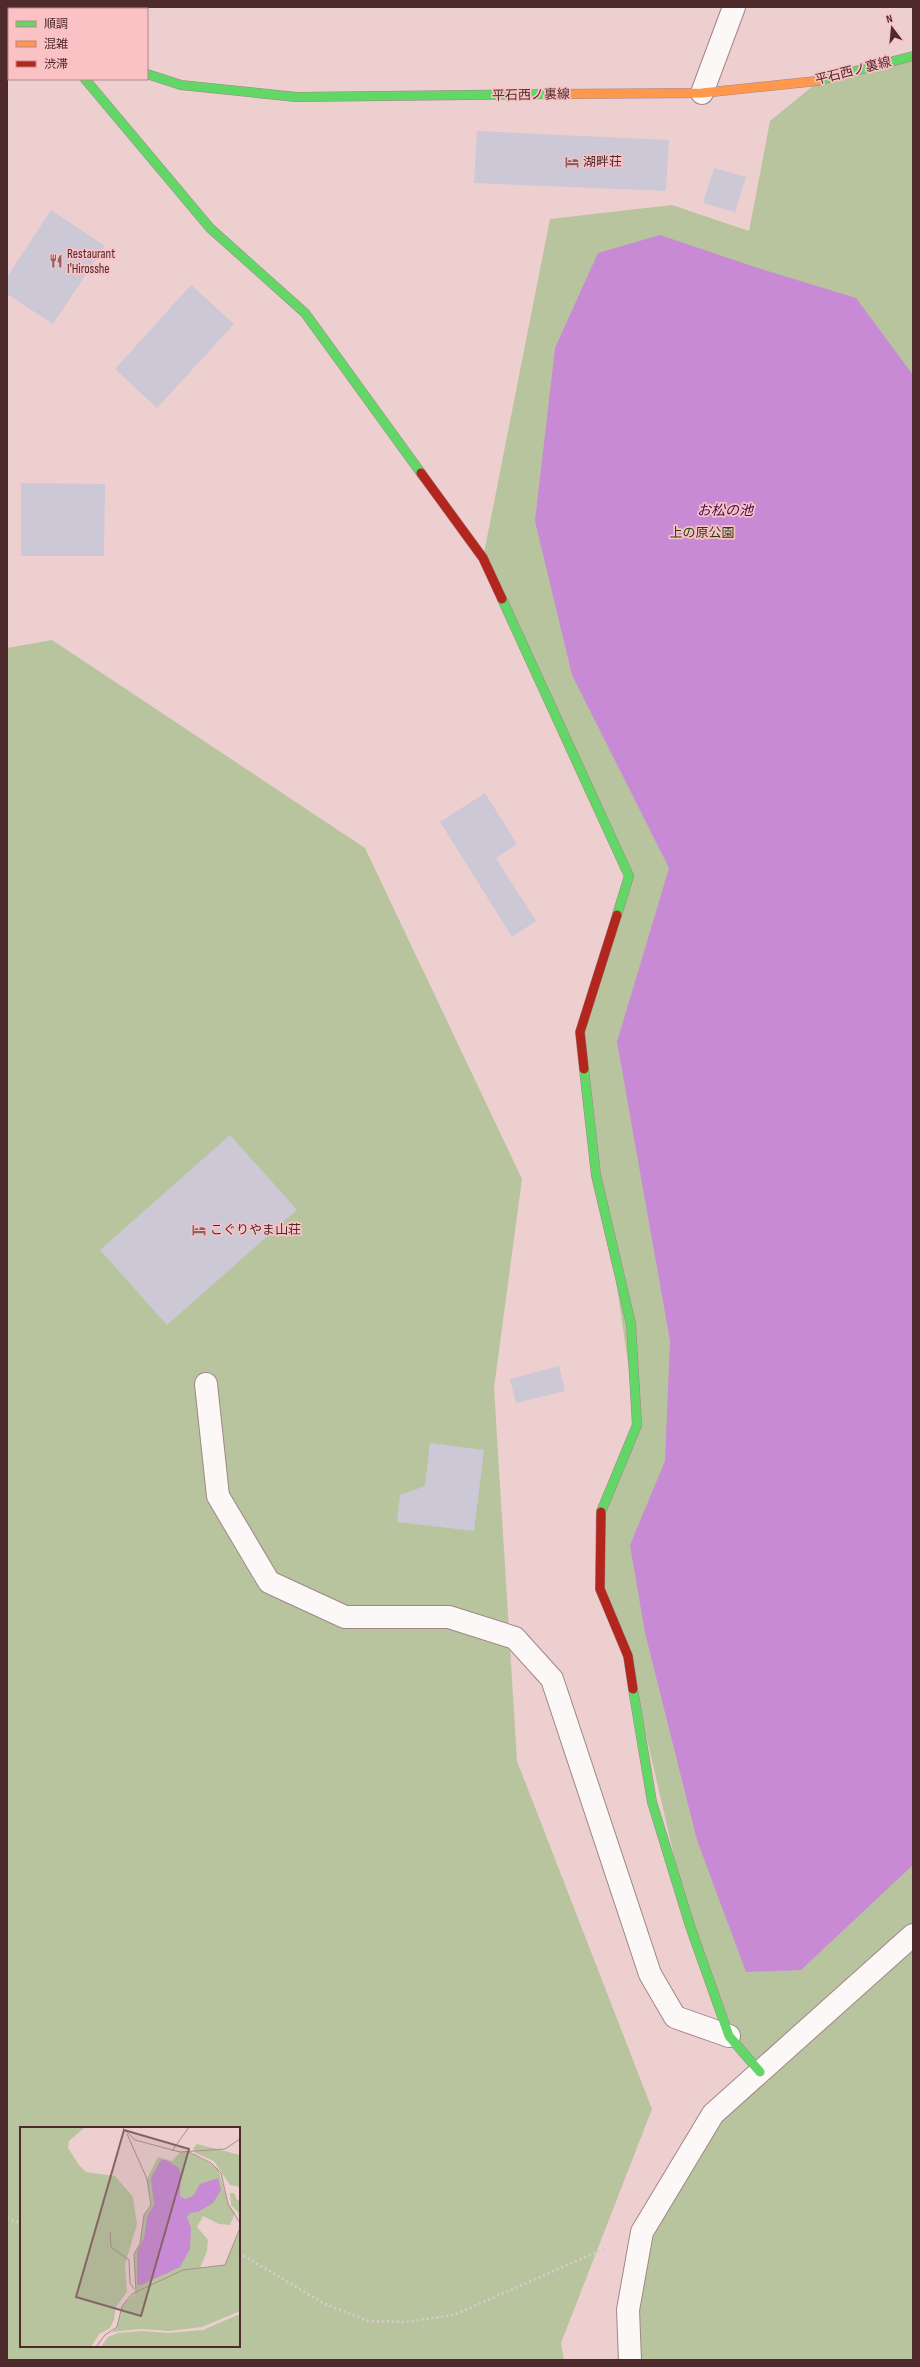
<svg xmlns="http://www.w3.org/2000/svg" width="920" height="2367" font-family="'Sofia Sans Condensed','Noto Sans JP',sans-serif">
<rect width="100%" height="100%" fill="#edcfd0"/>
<!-- green -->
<g fill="#b8c49e" fill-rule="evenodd">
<polygon points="913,56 913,2360 630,2360 642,2232 713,2114 760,2072 729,2036 690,1926 628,1656 600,1589 601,1509 637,1425 580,1032 629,876 483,558 550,219 672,205 749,231 770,121 819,81"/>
<path d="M52 640 365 848 522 1179 494 1388 517 1761 652 2109 561 2343 564 2360H7V648ZM21 2128H239V2346H21Z"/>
</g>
<!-- water -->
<polygon fill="#c98ad5" points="660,235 755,267 856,298 913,375 913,1865 801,1970 746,1972 697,1840 645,1633 630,1545 665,1461 670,1341 617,1042 669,868 572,675 535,521 555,348 598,253"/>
<!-- building -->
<g fill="#cdc8d5">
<polygon points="477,131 669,140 666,191 474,183"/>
<polygon points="714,168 746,177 735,212 703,203"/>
<polygon points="51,210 105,246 53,324 7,294 7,277"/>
<polygon points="191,285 234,324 157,408 115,369"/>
<polygon points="21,483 105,484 104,556 21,556"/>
<polygon points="485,793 517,844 496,858 536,921 512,937 440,822"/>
<polygon points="230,1135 297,1210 167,1325 100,1250"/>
<polygon points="559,1366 565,1391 516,1403 510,1379"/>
<polygon points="430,1443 484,1450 474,1531 397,1522 400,1495 425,1486"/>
</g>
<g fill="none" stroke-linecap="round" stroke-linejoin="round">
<!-- street casing -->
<g stroke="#a28587" stroke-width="24">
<g id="street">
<polyline points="47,9 48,7"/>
<polyline points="702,93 734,7"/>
<polyline points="206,1384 218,1496 269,1582 345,1617 449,1617 515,1638 552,1679 650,1974 675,2017 729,2036"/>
<polyline points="630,2360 628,2310 642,2232 713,2114 913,1935"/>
</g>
</g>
<!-- fast casing -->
<g stroke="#a28587" stroke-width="10">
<g id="fast">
<polyline points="147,74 181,85 296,97 556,94"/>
<polyline points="85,79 210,228 305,313 421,473"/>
<polyline points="817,81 913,56"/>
<polyline points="502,599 629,876 617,915"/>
<polyline points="584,1069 596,1175 631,1324 637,1425 601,1512"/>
<polyline points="633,1689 652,1802 690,1926 729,2036 760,2072"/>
</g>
</g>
<!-- slow casing -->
<g stroke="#a28587" stroke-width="10">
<polyline id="slow" points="556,94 702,93 817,81"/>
</g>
<!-- jam casing -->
<g stroke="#a28587" stroke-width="10">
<g id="jam">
<polyline points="7,8 9,9"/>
<polyline points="421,473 483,558 502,599"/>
<polyline points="584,1069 580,1032 617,915"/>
<polyline points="601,1512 600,1589 628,1656 633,1689"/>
</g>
</g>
<!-- path -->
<g stroke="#d8cdce" stroke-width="2.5" stroke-dasharray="2 3" stroke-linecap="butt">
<polyline points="7,2218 21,2223"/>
<polyline points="239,2253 325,2304 368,2321 404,2322 454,2315 606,2248"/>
</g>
<!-- street -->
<use href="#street" stroke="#fcf8f8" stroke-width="22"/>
<!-- fast -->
<use href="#fast" stroke="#63d668" stroke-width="9"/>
<!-- slow -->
<use href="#slow" stroke="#ff974d" stroke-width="9"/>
<!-- jam -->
<use href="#jam" stroke="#b3261e" stroke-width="9"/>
</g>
<!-- icons -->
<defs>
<g id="hotel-bare" transform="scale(1.08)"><path d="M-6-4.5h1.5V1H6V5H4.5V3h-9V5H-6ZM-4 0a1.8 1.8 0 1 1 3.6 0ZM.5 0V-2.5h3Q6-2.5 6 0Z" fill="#866465" stroke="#fac2c4" stroke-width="2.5" paint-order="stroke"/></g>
<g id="restaurant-bare" transform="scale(1.08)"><path d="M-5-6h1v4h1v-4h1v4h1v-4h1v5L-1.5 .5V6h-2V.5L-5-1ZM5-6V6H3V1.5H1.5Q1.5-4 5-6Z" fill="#866465" stroke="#fac2c4" stroke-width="2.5" paint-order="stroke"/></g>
</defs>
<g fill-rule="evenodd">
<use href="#hotel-bare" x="572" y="162"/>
<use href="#restaurant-bare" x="56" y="261"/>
<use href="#hotel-bare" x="199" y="1230"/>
</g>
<g text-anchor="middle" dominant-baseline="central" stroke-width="3.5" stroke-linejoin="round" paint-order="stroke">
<!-- street labels -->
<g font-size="13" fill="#4e2a2c" stroke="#fac2c4">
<text transform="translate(853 71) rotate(-14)">平石西ノ裏線</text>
<text transform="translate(531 95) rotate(-1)">平石西ノ裏線</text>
</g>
<!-- poi labels -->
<g font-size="13" fill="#4e2a2c" stroke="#fac2c4" text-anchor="start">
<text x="583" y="162">湖畔荘</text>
<text x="67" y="254">Restaurant<tspan x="67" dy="15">I'Hirosshe</tspan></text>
<text x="210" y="1230">こぐりやま山荘</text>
</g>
<!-- park labels -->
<g font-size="13" fill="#213f11" stroke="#fac2c4">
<text x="702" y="533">上の原公園</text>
</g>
<!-- water labels -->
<g font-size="14" font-style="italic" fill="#400d50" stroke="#fac2c4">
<text x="725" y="510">お松の池</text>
</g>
</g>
<!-- overview -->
<g transform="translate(20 2127)">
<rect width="220" height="220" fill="#edcfd0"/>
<path d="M0 0H65L49 14 48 21 59 38 66 45 95 49 113 70 117 97 105 138 107 165 96 180 94 193 90 201 79 207 71 220H0ZM177 17 220 28V60L210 58 194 34 175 26 173 21ZM160 25H169L198 41 208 77 215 86 210 98 199 97 183 89 177 100 188 113 187 124 180 141 205 138 220 101V184L182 200 149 204 121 202 92 205 97 200 102 179 116 165 114 127 120 117 124 88 131 78 127 52 138 30 152 34ZM210 66H214L217 73H220V87L211 78ZM220 187V220H81L88 210 98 206 121 204 148 206 183 203Z" fill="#b8c49e"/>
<path d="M141 33H146L159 41 161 49 160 69 165 72 173 69 180 57 198 51 201 63 193 76 178 85 170 86 167 90 171 101 170 122 160 140 121 158H117V125L124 111 127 89 134 78 131 51Z" fill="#c98ad5"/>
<path fill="none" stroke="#ad8d8e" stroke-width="1" d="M102 0 115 13 160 25 205 22 220 12M107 7 127 52 131 78 124 88 120 117 114 127 116 165M152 24 169 0M169 25 191 36 201 46 208 77 220 96M90 105 91 120 109 133 110 156 114 162M76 220 85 208 97 200 102 179 112 167 163 143 205 138 220 101"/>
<path fill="#866465" fill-opacity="0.15" stroke="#866465" stroke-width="2" d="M104 3 169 22 121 189 56 170Z"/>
<rect width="220" height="220" fill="none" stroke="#4e2a2c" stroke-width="2"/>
</g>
<!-- border -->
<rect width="920" height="2367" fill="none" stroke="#4e2a2c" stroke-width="16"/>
<!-- legend -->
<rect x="8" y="8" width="140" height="72" fill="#fac2c4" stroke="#b58587"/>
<rect x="16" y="21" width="20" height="6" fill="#63d668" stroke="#b58587"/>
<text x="44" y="28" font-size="12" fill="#4e2a2c">順調</text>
<rect x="16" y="41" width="20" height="6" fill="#ff974d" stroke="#b58587"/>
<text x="44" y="48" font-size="12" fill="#4e2a2c">混雑</text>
<rect x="16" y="61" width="20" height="6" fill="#b3261e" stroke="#b58587"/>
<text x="44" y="68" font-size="12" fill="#4e2a2c">渋滞</text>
<!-- north arrow -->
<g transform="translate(892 28) rotate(344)" stroke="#fac2c4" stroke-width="3" paint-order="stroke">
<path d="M0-3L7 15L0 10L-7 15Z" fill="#4e2a2c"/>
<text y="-6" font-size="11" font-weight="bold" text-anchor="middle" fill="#4e2a2c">N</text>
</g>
</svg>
